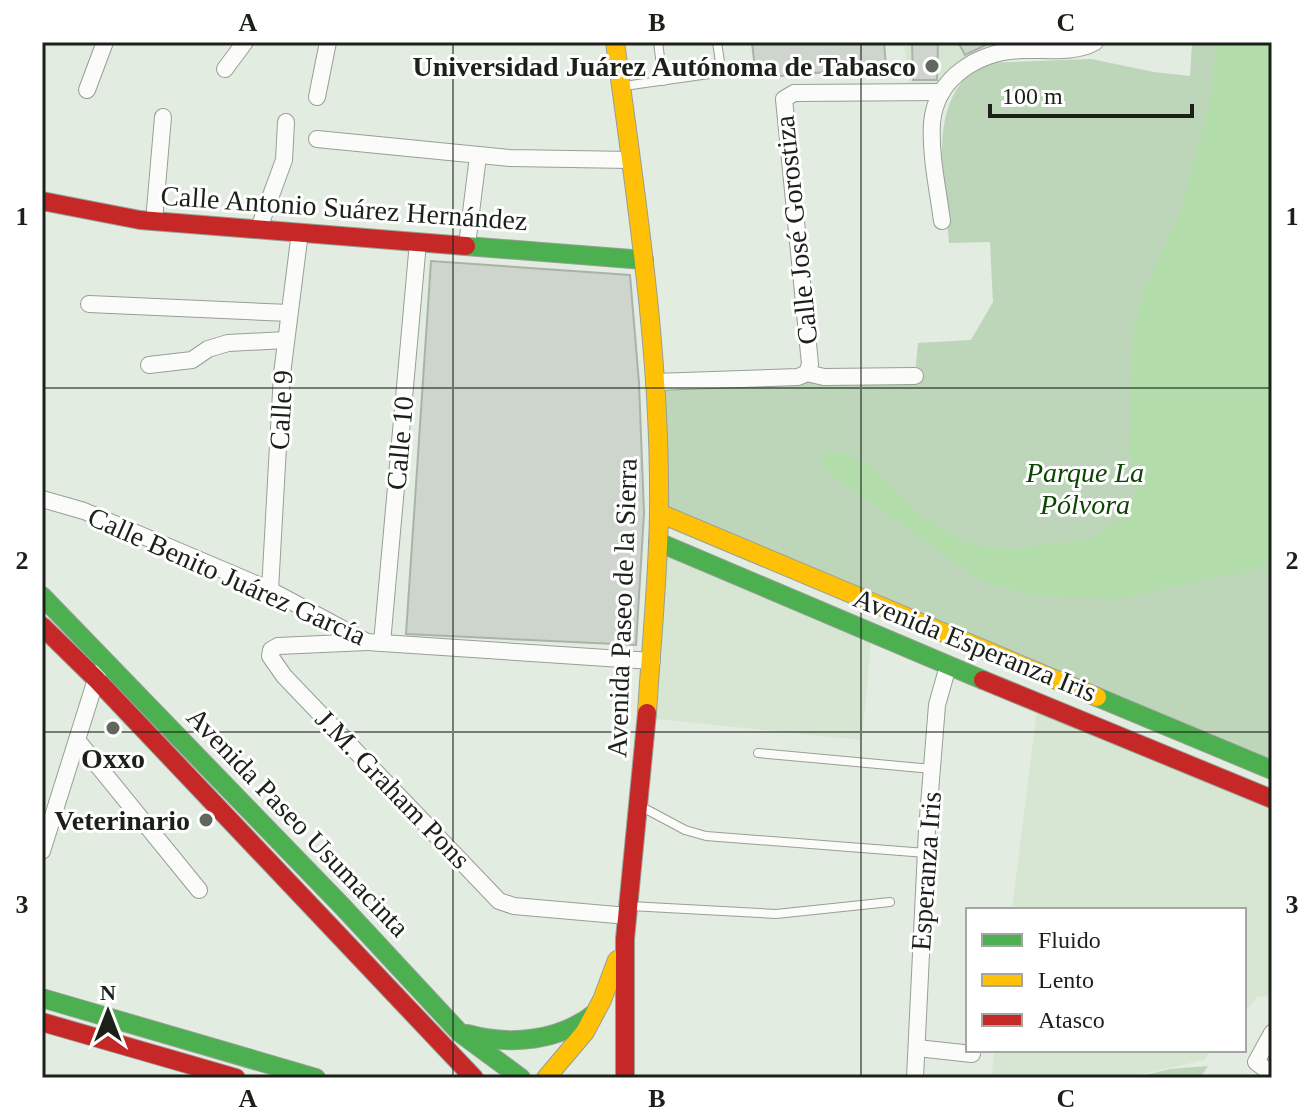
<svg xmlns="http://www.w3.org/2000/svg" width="1314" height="1120" font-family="'Times New Roman',serif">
<rect width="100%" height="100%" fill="#e2ece0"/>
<!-- built -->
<g fill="#d6e6d3">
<polygon points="904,42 1009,42 996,43 984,48 963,61 938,83 909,83"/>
<polygon points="658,542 872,633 862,740 647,718"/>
<polygon points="1038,701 1272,799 1272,997 1258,996 1244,1013 1244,910 1012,910"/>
<polygon points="995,1050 1212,1050 1204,1060 1126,1078 991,1078"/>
</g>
<!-- green -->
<g fill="#bdd5b9">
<path d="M1192 42H1272V770L659 513 654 382 915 376 918 343 971 340 993 302 990 242 949 243C945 184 923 98 984 63L1091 59 1154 72 1190 76Z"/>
<polygon points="1208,1066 1200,1078 1133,1078 1170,1069"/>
</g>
<!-- water -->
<polygon fill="#b2ddab" points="1217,42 1272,42 1272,553 1261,568 1236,575 1215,577 1120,599 1036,596 982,581 846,486 831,474 820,459 824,453 832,451 847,455 874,468 917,513 964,541 987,547 1010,549 1088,539 1111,527 1136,495 1130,457 1131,363 1134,327 1143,293 1180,213 1210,103"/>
<!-- building -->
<g fill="#ced5cc" stroke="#aab2a9" stroke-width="2">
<polygon points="752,42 884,42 886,67 756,78"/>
<polygon points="912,42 938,42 937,80 913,80"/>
<polygon points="958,42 992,42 965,55"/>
<polygon points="431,261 630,275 639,383 644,513 636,645 406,634"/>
</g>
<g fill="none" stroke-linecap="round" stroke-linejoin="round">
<!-- lane casing -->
<g stroke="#989f96" stroke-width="10">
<g id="lane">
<polyline points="658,42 663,81"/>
<polyline points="624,86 716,73 721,69 717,42"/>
<polyline points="758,753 932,769"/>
<polyline points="642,807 685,830 706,836 926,853"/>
<polyline points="630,906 776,914 890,902"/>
</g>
</g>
<!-- street casing -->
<g stroke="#989f96" stroke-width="18">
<g id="street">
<polyline points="225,69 245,42"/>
<polyline points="87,90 105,42"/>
<polyline points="317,97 328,42"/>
<polyline points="317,139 510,158 631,160"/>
<polyline points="154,221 163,117"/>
<path d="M942 221C938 190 930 155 932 123 936 76 980 51 1023 50 1045 49 1076 54 1095 42"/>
<polyline points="259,228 284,160 286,122"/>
<polyline points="467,245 478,156"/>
<polyline points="89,304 289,313"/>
<polyline points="149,365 192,360 208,349 228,343 286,340"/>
<polyline points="807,373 810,364 784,99 794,93 942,92"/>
<polyline points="807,373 824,377 915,376"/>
<polyline points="654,382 798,377 807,373"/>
<polyline points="42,499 84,511 270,590 367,642 652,661"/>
<polyline points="270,590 282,374 300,232"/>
<polyline points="367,642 278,646 271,650 270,656 284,676 499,901 514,906 628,916"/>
<polyline points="382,643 418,242"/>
<polyline points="77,740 199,890"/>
<polyline points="42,851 98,673"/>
<polyline points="1272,1033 1256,1062 1272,1074"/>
<polyline points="917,1048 972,1054"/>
<polyline points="915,1078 927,830 937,705 948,666"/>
</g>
</g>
<!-- fast casing -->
<g stroke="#989f96" stroke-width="20">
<g id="fast">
<polyline points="466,246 644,260"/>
<polyline points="658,542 983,680"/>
<polyline points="42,596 342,906 460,1033 521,1078"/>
<polyline points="1097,697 1272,770"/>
<polyline points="42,998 316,1078"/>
<path d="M467 1034C510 1046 560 1041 595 1013"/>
</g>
</g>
<!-- slow casing -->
<g stroke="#989f96" stroke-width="20">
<g id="slow">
<path d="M615 42C636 198 661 355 659 513 658 580 651 647 647 713"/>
<polyline points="659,513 1097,697"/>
<polyline points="546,1078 585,1032 602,1000 617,960"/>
</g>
</g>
<!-- jam casing -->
<g stroke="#989f96" stroke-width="20">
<g id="jam">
<polyline points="42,201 140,220 466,246"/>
<polyline points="42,626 96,679 474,1078"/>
<polyline points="983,680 1272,799"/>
<polyline points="42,1022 236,1078"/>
<polyline points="625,1078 625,939 647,713"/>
</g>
</g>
<!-- lane -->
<use href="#lane" stroke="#fbfcfa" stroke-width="8"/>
<!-- street -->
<use href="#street" stroke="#fbfcfa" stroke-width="16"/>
<!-- fast -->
<use href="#fast" stroke="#4caf50" stroke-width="18"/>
<!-- slow -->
<use href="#slow" stroke="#ffc107" stroke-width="18"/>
<!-- jam -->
<use href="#jam" stroke="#c62828" stroke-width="18"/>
</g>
<!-- grid -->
<path fill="none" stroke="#1b2019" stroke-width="2" stroke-opacity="0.55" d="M453 42V1078M861 42V1078M42 388H1272M42 732H1272"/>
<!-- markers -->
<g fill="#61675f" stroke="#fff" stroke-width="3">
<circle cx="932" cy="66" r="8"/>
<circle cx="113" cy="728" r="8"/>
<circle cx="206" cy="820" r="8"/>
</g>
<g text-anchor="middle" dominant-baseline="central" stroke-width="6" stroke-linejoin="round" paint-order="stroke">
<!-- poi labels -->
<g font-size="28" font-weight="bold" fill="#1b2019" stroke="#fff" text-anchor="end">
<text x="916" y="66">Universidad Juárez Autónoma de Tabasco</text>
<text x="113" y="758" text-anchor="middle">Oxxo</text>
<text x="190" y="820">Veterinario</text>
</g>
<!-- street labels -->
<g font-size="28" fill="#1b2019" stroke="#fff">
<text transform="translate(344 208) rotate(4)">Calle Antonio Suárez Hernández</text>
<text transform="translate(796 230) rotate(-96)">Calle José Gorostiza</text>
<text transform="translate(281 410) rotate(-87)">Calle 9</text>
<text transform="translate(400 443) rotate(-85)">Calle 10</text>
<text transform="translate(227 576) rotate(24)">Calle Benito Juárez García</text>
<text transform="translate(622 608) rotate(-88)">Avenida Paseo de la Sierra</text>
<text transform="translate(975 645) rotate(22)">Avenida Esperanza Iris</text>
<text transform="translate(393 789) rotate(46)">J.M. Graham Pons</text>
<text transform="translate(298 822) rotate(46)">Avenida Paseo Usumacinta</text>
<text transform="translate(926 871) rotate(-86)">Esperanza Iris</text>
</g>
<!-- park labels -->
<g font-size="28" font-style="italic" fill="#0c4501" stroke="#fff">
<text x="1085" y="472">Parque La<tspan x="1085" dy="32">Pólvora</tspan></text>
</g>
</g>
<!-- border -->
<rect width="1314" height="1120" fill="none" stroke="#ffffff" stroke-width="88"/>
<!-- legend -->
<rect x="966" y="908" width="280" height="144" fill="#ffffff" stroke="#a4a6a3" stroke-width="2"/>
<rect x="982" y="934" width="40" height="12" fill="#4caf50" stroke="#a4a6a3" stroke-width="2"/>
<text x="1038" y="948" font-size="24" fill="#1b2019">Fluido</text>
<rect x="982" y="974" width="40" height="12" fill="#ffc107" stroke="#a4a6a3" stroke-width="2"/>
<text x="1038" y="988" font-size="24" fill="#1b2019">Lento</text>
<rect x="982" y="1014" width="40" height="12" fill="#c62828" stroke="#a4a6a3" stroke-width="2"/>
<text x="1038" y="1028" font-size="24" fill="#1b2019">Atasco</text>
<!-- north arrow -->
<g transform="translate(108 1012)" stroke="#ffffff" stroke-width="6" paint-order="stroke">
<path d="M0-6L14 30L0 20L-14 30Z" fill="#1b2019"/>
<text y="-12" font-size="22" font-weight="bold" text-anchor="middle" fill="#1b2019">N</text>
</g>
<!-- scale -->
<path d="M990 104v12h202v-12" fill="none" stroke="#1b2019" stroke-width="4"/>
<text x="1002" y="104" font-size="24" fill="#1b2019" stroke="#ffffff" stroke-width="6" paint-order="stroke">100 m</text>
<rect x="44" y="44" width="1226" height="1032" fill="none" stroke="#1b2019" stroke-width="3"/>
<g font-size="26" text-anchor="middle" font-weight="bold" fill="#1b2019">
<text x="248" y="31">A</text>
<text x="657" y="31">B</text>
<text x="1066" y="31">C</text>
<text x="22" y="225">1</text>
<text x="1292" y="225">1</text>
<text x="22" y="569">2</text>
<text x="1292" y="569">2</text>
<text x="22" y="913">3</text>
<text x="1292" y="913">3</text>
<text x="248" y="1107">A</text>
<text x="657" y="1107">B</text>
<text x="1066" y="1107">C</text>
</g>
</svg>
